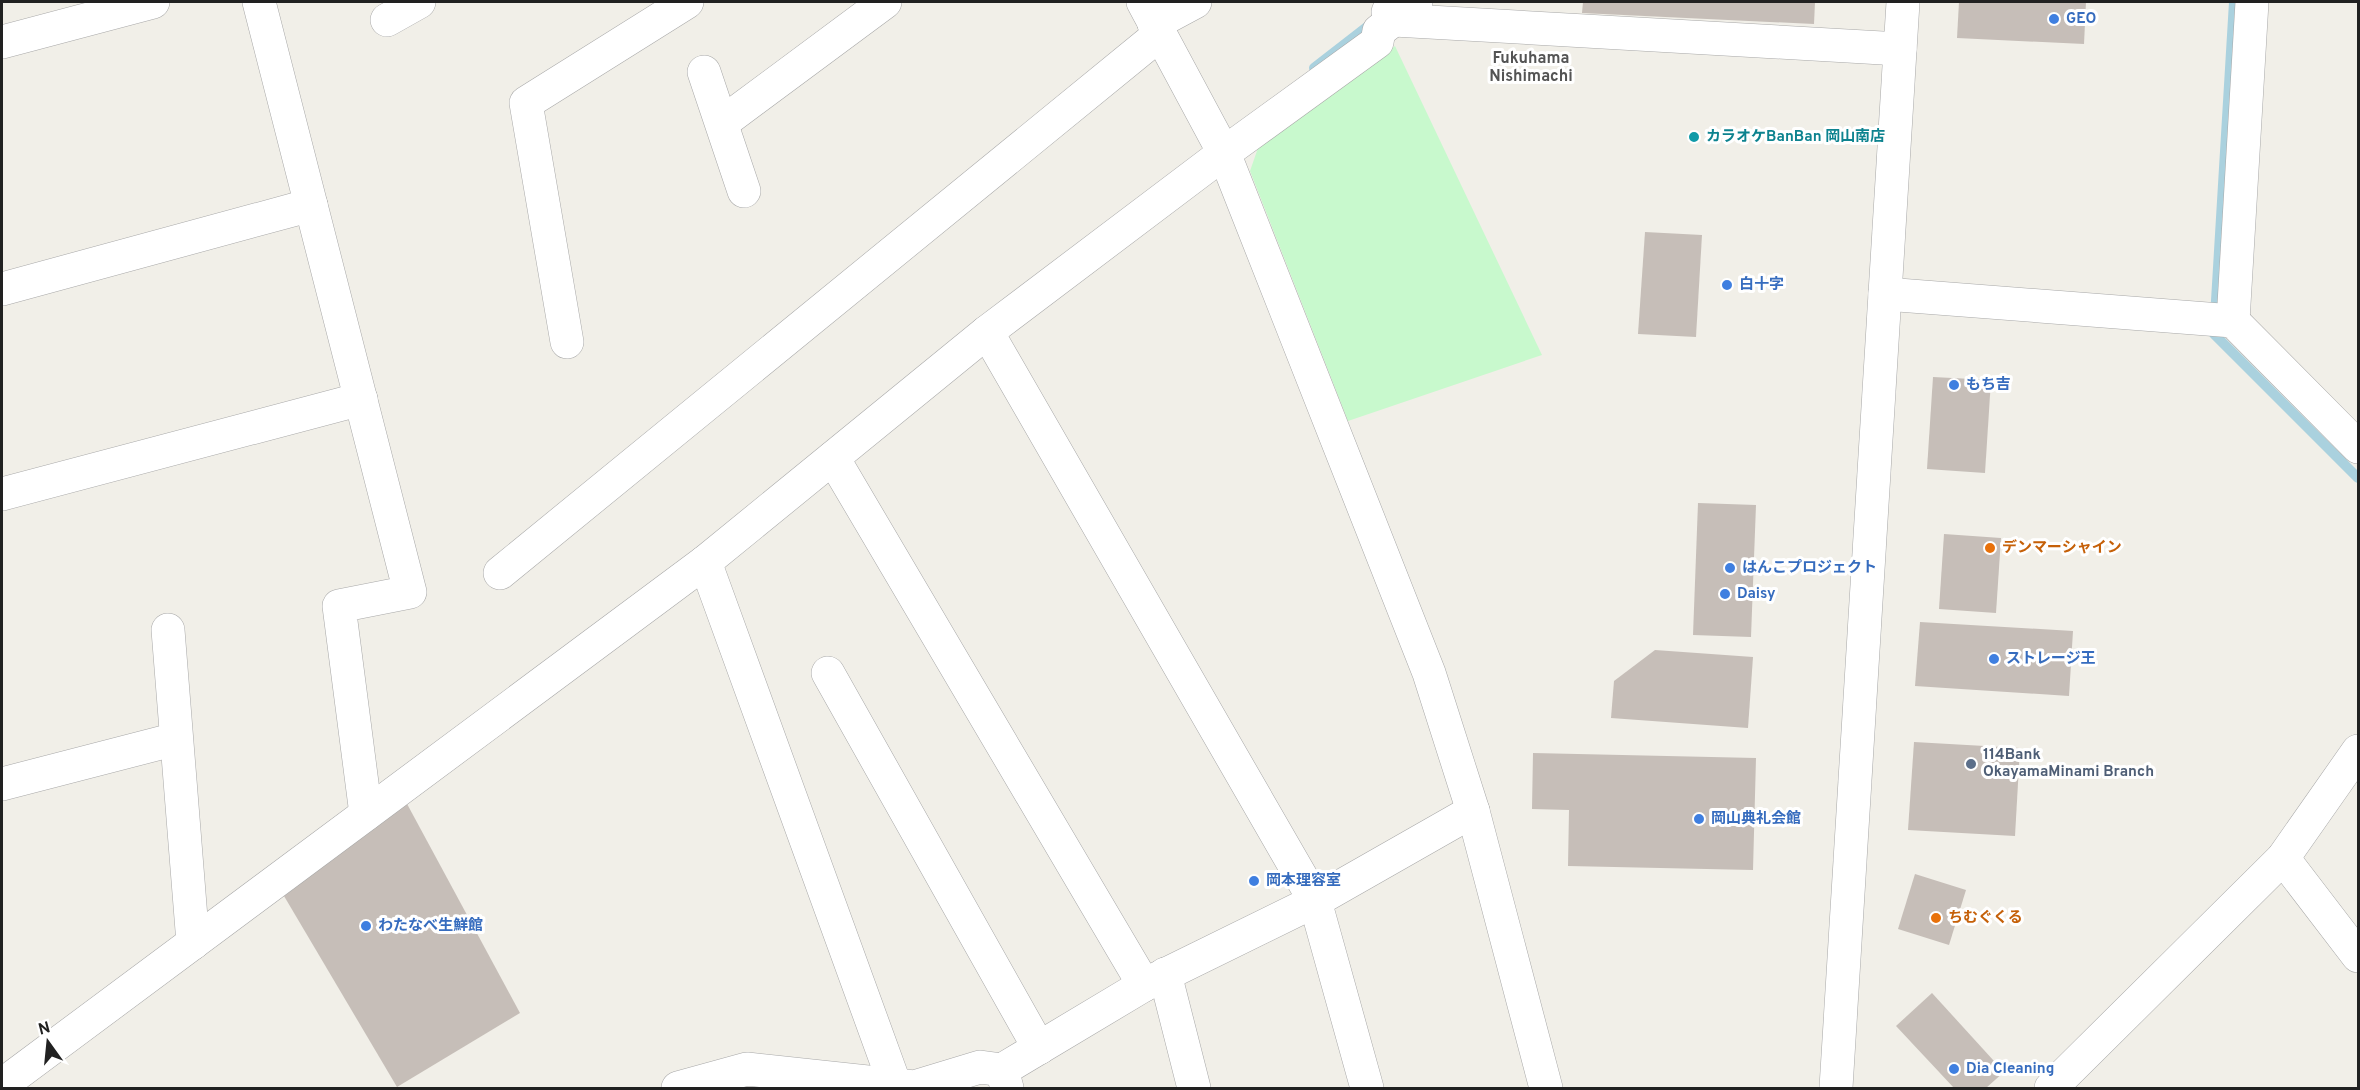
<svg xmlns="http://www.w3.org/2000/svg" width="2360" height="1090" font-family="Overpass,'Noto Sans JP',sans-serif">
<rect width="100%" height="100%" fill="#f1efe8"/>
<!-- park -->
<polygon fill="#c8f9cd" points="1395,46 1542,355 1348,421 1250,171 1258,148"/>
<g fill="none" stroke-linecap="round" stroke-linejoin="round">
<!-- stream -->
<g stroke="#aad1de" stroke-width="10">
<polyline points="2234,2 2214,334 2358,478"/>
<polyline points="1314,68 1372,23"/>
</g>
</g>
<!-- building -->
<g fill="#c6beb8">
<polygon points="1583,2 1815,2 1814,24 1582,13"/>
<polygon points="1959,2 2086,2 2084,44 1957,38"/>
<polygon points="1645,232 1702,235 1696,337 1638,334"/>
<polygon points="1933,377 1991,380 1985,473 1927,469"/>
<polygon points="1698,503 1756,505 1751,637 1693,635"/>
<polygon points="1944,534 2001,538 1996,613 1939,609"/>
<polygon points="1920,622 2073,631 2069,696 1915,686"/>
<polygon points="1655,650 1753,657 1748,728 1611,718 1614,681"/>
<polygon points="1914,742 2020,748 2015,836 1908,830"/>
<polygon points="1533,753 1756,758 1753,870 1568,866 1569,810 1532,809"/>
<polygon points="406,802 520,1013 397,1087 284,896"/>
<polygon points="1915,874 1966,890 1949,945 1898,929"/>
<polygon points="1932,993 2004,1072 1986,1088 1954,1088 1896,1026"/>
</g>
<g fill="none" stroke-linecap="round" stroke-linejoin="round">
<!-- minor casing -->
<g stroke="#a8a8a8" stroke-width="34">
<g id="minor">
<polyline points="259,2 410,592 339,606 366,814"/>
<polyline points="1143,2 1224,153 1429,673 1473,811 1546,1088"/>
<polyline points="1388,12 1394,20 1900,49"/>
<polyline points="387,20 419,2"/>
<polyline points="1154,24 1195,2"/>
<polyline points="2,42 153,2"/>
<polyline points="704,72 744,191"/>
<polyline points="722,123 885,2"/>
<polyline points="2,289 311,205"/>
<polyline points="1885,294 2233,321 2358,447"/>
<polyline points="2233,321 2252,2"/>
<polyline points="987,332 1315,901 1367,1088"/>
<polyline points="567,342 526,103 687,2"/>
<polyline points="833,458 1144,985"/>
<polyline points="2,494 361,399"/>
<polyline points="705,562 895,1085"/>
<polyline points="500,573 1160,34"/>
<polyline points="168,630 193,943"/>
<polyline points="828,673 1039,1048"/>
<polyline points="2,784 176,739"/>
<polyline points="2283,858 2358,956"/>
<polyline points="1165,974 1194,1088"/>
<polyline points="2,1085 705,562 987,332 1224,153 1377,42 1379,31 1416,2"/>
<polyline points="678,1088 747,1069 914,1087 980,1067 1002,1070"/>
<polyline points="1007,1088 1002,1070 1144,985 1315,901 1473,811"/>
<polyline points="2051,1088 2283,858 2358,751"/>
</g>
</g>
<!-- tertiary casing -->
<g stroke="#a8a8a8" stroke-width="34">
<polyline id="tertiary" points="1836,1088 1903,2"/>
</g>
<!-- minor -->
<use href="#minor" stroke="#fff" stroke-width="33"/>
<!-- tertiary -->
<use href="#tertiary" stroke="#fff" stroke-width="33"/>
</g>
<!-- markers -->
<g fill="#3f7fe0" stroke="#fff" stroke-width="2">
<circle cx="2054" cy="19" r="6"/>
<circle cx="1727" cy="285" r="6"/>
<circle cx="1954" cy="385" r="6"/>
<circle cx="1730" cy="568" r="6"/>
<circle cx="1725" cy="594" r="6"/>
<circle cx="1994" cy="659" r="6"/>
<circle cx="1699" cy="819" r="6"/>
<circle cx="1254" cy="881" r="6"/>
<circle cx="366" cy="926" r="6"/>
<circle cx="1954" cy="1069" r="6"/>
</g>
<circle fill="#0f9aa8" stroke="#fff" stroke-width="2" cx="1694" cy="137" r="6"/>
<g fill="#e8710a" stroke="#fff" stroke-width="2">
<circle cx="1990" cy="548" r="6"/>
<circle cx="1936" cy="918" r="6"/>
</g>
<circle fill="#5c6f8a" stroke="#fff" stroke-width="2" cx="1971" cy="764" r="6"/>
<g text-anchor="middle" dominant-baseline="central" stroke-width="6" stroke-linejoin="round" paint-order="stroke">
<!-- shop labels -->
<g font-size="15" font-weight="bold" fill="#366cbe" stroke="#fff" text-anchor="start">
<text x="2066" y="19">GEO</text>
<text x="1739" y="285">白十字</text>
<text x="1966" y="385">もち吉</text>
<text x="1742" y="568">はんこプロジェクト</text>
<text x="1737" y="594">Daisy</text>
<text x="2006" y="659">ストレージ王</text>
<text x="1711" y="819">岡山典礼会館</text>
<text x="1266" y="881">岡本理容室</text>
<text x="378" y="926">わたなべ生鮮館</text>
<text x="1966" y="1069">Dia Cleaning</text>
</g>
<!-- culture labels -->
<g font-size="15" font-weight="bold" fill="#0d838f" stroke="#fff" text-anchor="start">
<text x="1706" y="137">カラオケBanBan 岡山南店</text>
</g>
<!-- food labels -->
<g font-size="15" font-weight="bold" fill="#c56008" stroke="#fff" text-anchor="start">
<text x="2002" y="548">デンマーシャイン</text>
<text x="1948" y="918">ちむぐくる</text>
</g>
<!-- service labels -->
<g font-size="15" font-weight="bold" fill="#4e5e75" stroke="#fff" text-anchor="start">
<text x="1983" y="755">114Bank<tspan x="1983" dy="17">OkayamaMinami Branch</tspan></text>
</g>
<!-- neighbourhood labels -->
<g font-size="16" font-weight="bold" fill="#545454" stroke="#fff">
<text x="1531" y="59">Fukuhama<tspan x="1531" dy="18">Nishimachi</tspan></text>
</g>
</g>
<!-- border -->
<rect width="2360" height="1090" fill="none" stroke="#212121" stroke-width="6"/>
<!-- north arrow -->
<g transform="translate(48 1042) rotate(345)" stroke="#ffffff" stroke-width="4.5" paint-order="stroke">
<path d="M0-4.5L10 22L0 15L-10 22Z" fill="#212121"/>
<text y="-9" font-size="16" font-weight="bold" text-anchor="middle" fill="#212121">N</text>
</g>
</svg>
